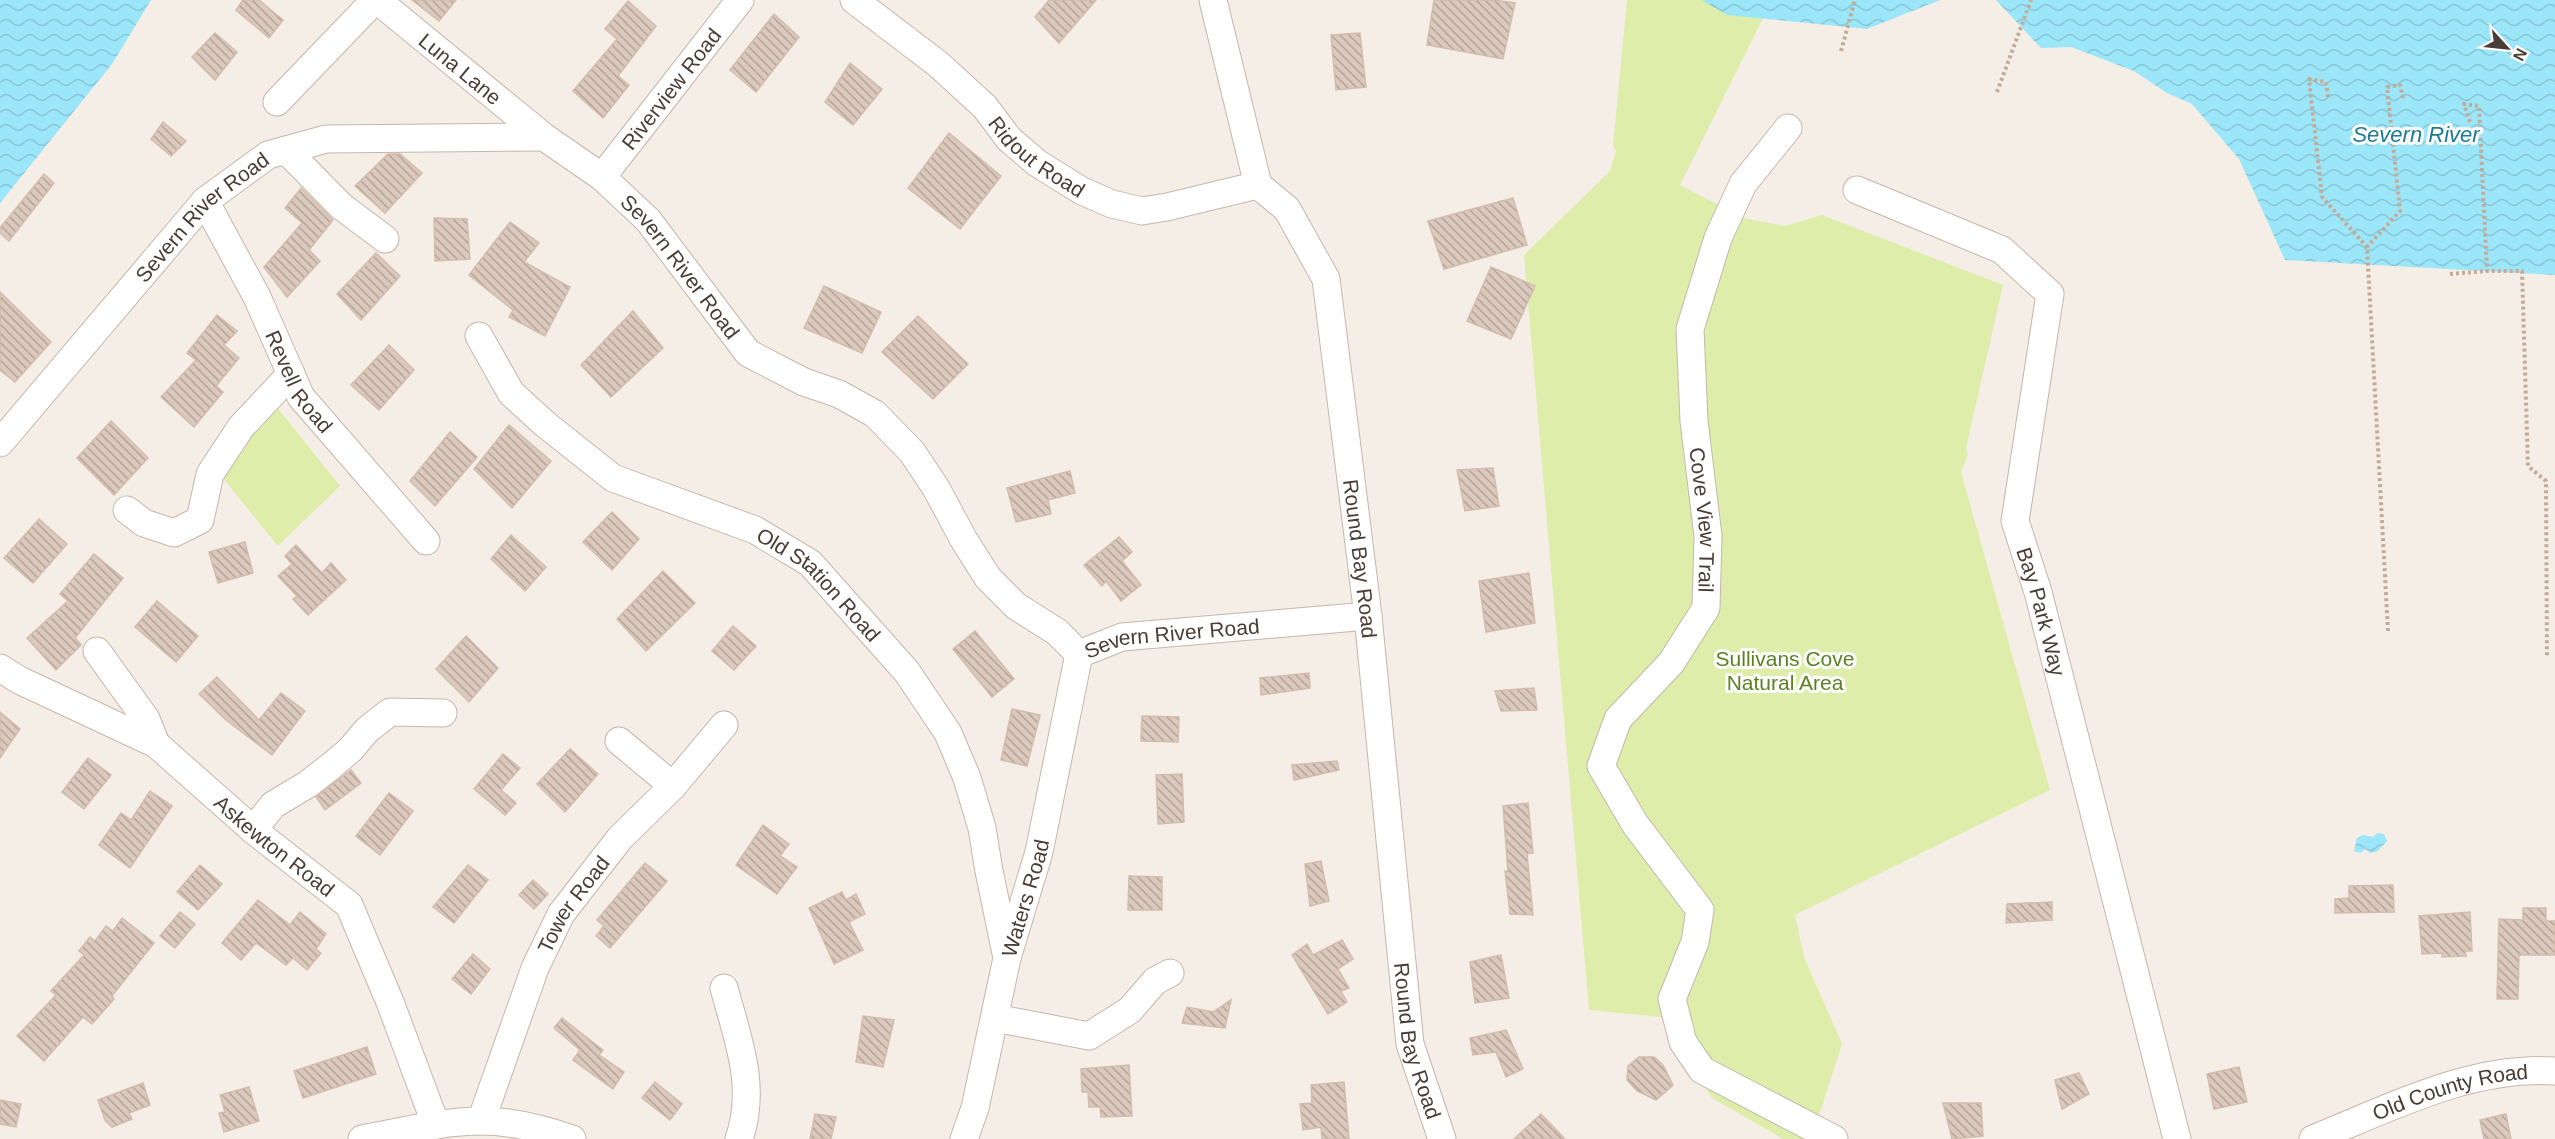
<svg xmlns="http://www.w3.org/2000/svg" width="2555" height="1139" font-family="Helvetica,sans-serif">
<defs>
<pattern id="water-waves" width="16" height="10" patternUnits="userSpaceOnUse" patternTransform="scale(1.5)"><rect width="16" height="10" fill="#9ce6f9"/><path d="M0 5q4-4 8 0t8 0" fill="none" stroke="#88c6d6"/></pattern>
<pattern id="building-back-hatch" width="6" height="6" patternUnits="userSpaceOnUse" patternTransform="scale(1.5)"><rect width="6" height="6" fill="#dbc9bd"/><path d="M-1 5l2 2M0 0l6 6M5-1l2 2" fill="none" stroke="#b4a49a"/></pattern>
</defs>
<rect width="100%" height="100%" fill="#f5eee6"/>
<!-- green -->
<g fill="#deeeaa">
<polygon points="1627,0 1745,0 1767,10 1680,185 1743,218 1785,226 1822,215 2003,285 1966,448 1968,455 1961,472 2050,790 1795,915 1804,957 1842,1044 1816,1125 1808,1139 1783,1139 1712,1098 1685,1059 1670,1018 1589,1010 1524,255 1610,171 1616,151 1613,146"/>
<polygon points="276,406 340,486 278,546 222,477 248,442 245,435"/>
</g>
<!-- water -->
<g fill="url(#water-waves)">
<polygon points="0,0 151,0 112,64 0,203"/>
<polygon points="1702,0 1940,0 1867,29 1727,15"/>
<polygon points="1996,0 2555,0 2555,275 2285,260 2239,159 2192,104 2167,93 2134,71 2071,47 2041,48"/>
<polygon points="2377,833 2384,834 2387,841 2378,851 2371,853 2365,849 2361,853 2354,851 2357,838 2363,835 2373,837"/>
</g>
<!-- building -->
<g fill="url(#building-back-hatch)" stroke="#d4bcad" stroke-width="1.5">
<polygon points="243,0 259,0 283,20 269,38 236,10"/>
<polygon points="412,0 456,0 439,21"/>
<polygon points="1049,0 1096,0 1059,43 1035,17"/>
<polygon points="1434,0 1494,0 1515,3 1503,59 1427,45"/>
<polygon points="628,1 656,26 618,76 629,85 603,118 573,91 617,39 605,29"/>
<polygon points="774,14 799,37 756,92 730,70"/>
<polygon points="215,33 237,52 215,80 192,57"/>
<polygon points="1360,33 1366,87 1336,90 1331,35"/>
<polygon points="850,63 882,89 853,125 825,102"/>
<polygon points="163,122 186,141 171,156 151,139"/>
<polygon points="949,133 1001,176 960,229 908,188"/>
<polygon points="388,154 400,154 422,173 385,213 355,186"/>
<polygon points="44,174 54,183 9,241 0,233 0,228"/>
<polygon points="301,188 333,220 309,250 320,261 287,297 264,267 302,223 285,208"/>
<polygon points="1513,198 1527,245 1444,269 1428,221"/>
<polygon points="434,218 467,219 470,259 435,261"/>
<polygon points="510,222 539,243 524,262 570,287 545,336 509,317 513,310 469,275"/>
<polygon points="376,253 400,276 361,320 337,294"/>
<polygon points="1491,267 1535,286 1511,339 1467,321"/>
<polygon points="824,286 881,312 862,353 804,328"/>
<polygon points="0,292 51,342 15,382 0,370"/>
<polygon points="633,311 663,348 611,397 581,365"/>
<polygon points="217,315 237,331 224,345 239,358 216,386 223,392 194,427 161,397 196,360 187,353"/>
<polygon points="918,316 968,364 933,399 882,352"/>
<polygon points="389,345 414,370 379,410 351,385"/>
<polygon points="111,421 148,458 114,495 77,458"/>
<polygon points="509,425 551,461 512,508 474,469"/>
<polygon points="450,432 477,457 435,506 410,481"/>
<polygon points="1493,468 1499,506 1465,511 1457,470"/>
<polygon points="1070,471 1075,493 1048,500 1051,514 1016,522 1007,488"/>
<polygon points="612,512 639,539 612,570 583,542"/>
<polygon points="39,519 67,544 33,583 4,558"/>
<polygon points="511,535 546,567 525,591 491,559"/>
<polygon points="1119,537 1132,552 1122,561 1141,585 1121,601 1106,581 1102,586 1084,565"/>
<polygon points="245,542 253,573 218,583 209,552"/>
<polygon points="296,545 322,573 331,563 346,580 308,615 293,599 297,596 278,576 292,564 285,556"/>
<polygon points="94,554 123,578 75,638 81,645 56,670 27,638 68,601 60,594"/>
<polygon points="663,571 695,603 646,651 617,619"/>
<polygon points="1529,573 1535,623 1486,632 1479,581"/>
<polygon points="157,601 198,636 176,662 135,627"/>
<polygon points="733,626 756,646 734,670 712,651"/>
<polygon points="975,631 1014,679 992,697 953,649"/>
<polygon points="466,636 498,668 469,702 436,669"/>
<polygon points="1309,673 1310,688 1261,695 1260,678"/>
<polygon points="217,677 259,720 281,693 305,711 272,755 226,720 199,694"/>
<polygon points="1534,688 1537,710 1501,711 1495,691"/>
<polygon points="1012,709 1040,715 1027,766 1001,760"/>
<polygon points="0,712 20,729 0,758"/>
<polygon points="1142,716 1179,717 1178,742 1141,741"/>
<polygon points="570,749 598,774 565,812 537,784"/>
<polygon points="503,754 520,768 501,790 516,803 505,815 474,789"/>
<polygon points="88,758 111,775 84,809 62,792"/>
<polygon points="1337,761 1339,770 1294,780 1292,765"/>
<polygon points="351,770 361,783 325,810 316,797"/>
<polygon points="1182,774 1184,822 1158,824 1156,775"/>
<polygon points="150,791 172,806 130,868 99,845 121,813 131,820"/>
<polygon points="389,793 413,811 380,855 356,836"/>
<polygon points="1528,803 1533,853 1527,854 1533,915 1510,914 1505,871 1508,872 1503,806"/>
<polygon points="763,825 789,844 780,856 797,867 777,894 736,865"/>
<polygon points="1321,861 1329,901 1310,906 1305,864"/>
<polygon points="645,863 667,881 610,948 596,936 604,926 597,920"/>
<polygon points="200,865 222,884 198,910 177,892"/>
<polygon points="468,865 488,880 454,923 433,907"/>
<polygon points="1129,876 1162,877 1162,910 1128,910"/>
<polygon points="533,880 548,894 534,909 519,895"/>
<polygon points="2393,885 2394,912 2335,913 2335,899 2349,898 2349,886"/>
<polygon points="842,892 846,900 856,894 865,914 849,922 863,950 834,964 809,908"/>
<polygon points="258,900 290,925 300,912 326,934 316,949 321,953 307,970 293,958 286,965 256,943 241,960 222,943"/>
<polygon points="2052,902 2052,920 2006,923 2007,904"/>
<polygon points="2523,908 2546,908 2546,921 2555,921 2555,955 2519,955 2518,999 2497,999 2499,919 2523,920"/>
<polygon points="180,912 195,924 175,948 160,936"/>
<polygon points="2470,912 2472,951 2465,951 2466,956 2442,957 2442,953 2422,954 2419,916"/>
<polygon points="122,918 154,943 112,996 114,999 92,1024 83,1017 44,1061 17,1036 56,995 51,991 84,955 79,951 90,937 95,941 106,926 113,931"/>
<polygon points="1342,940 1353,959 1338,969 1349,988 1341,991 1347,1002 1328,1014 1292,955 1307,944 1313,955"/>
<polygon points="473,954 490,969 471,994 452,979"/>
<polygon points="1501,955 1509,998 1475,1003 1470,962"/>
<polygon points="1231,1000 1225,1028 1182,1023 1187,1007 1213,1012"/>
<polygon points="863,1016 894,1020 883,1067 856,1062"/>
<polygon points="562,1018 603,1050 599,1055 624,1072 613,1089 573,1060 580,1050 554,1028"/>
<polygon points="1506,1030 1523,1069 1506,1077 1496,1052 1473,1055 1470,1038"/>
<polygon points="367,1047 376,1074 303,1098 294,1071"/>
<polygon points="1639,1057 1654,1057 1663,1065 1673,1085 1656,1100 1637,1091 1627,1080 1628,1066"/>
<polygon points="1129,1065 1132,1116 1101,1117 1100,1107 1089,1107 1088,1092 1082,1092 1081,1069"/>
<polygon points="2239,1067 2247,1102 2214,1109 2207,1074"/>
<polygon points="2079,1073 2089,1094 2062,1109 2055,1080"/>
<polygon points="655,1082 682,1104 670,1120 642,1098"/>
<polygon points="1344,1082 1349,1139 1322,1139 1321,1127 1303,1130 1300,1104 1312,1103 1311,1085"/>
<polygon points="143,1083 150,1105 129,1113 132,1119 112,1127 105,1120 98,1100"/>
<polygon points="249,1087 259,1121 224,1132 219,1113 225,1112 220,1095"/>
<polygon points="0,1100 21,1104 16,1127 0,1124"/>
<polygon points="1943,1103 1981,1103 1983,1136 1952,1139"/>
<polygon points="815,1114 836,1117 831,1139 810,1139"/>
<polygon points="1541,1114 1565,1139 1514,1139"/>
<polygon points="2506,1114 2511,1139 2484,1139 2480,1120"/>
</g>
<g fill="none" stroke-linecap="round" stroke-linejoin="round">
<!-- minor casing -->
<g stroke="#c5b6ab" stroke-width="29">
<g id="minor">
<path id="s1" d="M377 0 544 137 602 177 648 220 748 353 804 382 839 394 875 414 912 452 936 488 964 540 988 578 1016 606 1057 632 1079 654 1122 637 1368 616"/>
<path id="s2" d="M854 0 938 64 985 107 1009 139 1037 163 1082 191 1112 204 1142 211 1167 207 1258 185"/>
<path id="s3" d="M1213 0 1258 185 1287 209 1326 279 1368 616 1410 1044 1442 1139"/>
<polyline points="277,102 375,0"/>
<path id="s4" d="M1788 128 1743 184 1718 238 1690 329 1694 421 1708 536 1706 608 1671 663 1618 719 1601 766 1635 824 1700 910 1695 942 1672 999 1683 1042 1702 1070 1834 1139"/>
<polyline points="286,150 341,206 385,239"/>
<path id="s5" d="M602 177 740 0"/>
<path id="s6" d="M1857 190 2002 250 2050 294 2015 521 2038 592 2177 1139"/>
<path id="s7" d="M205 201 257 297 301 397 426 541"/>
<path id="s8" d="M479 336 511 393 545 424 613 478 755 530 810 563 907 672 948 733 967 778 982 828 989 871 1007 958"/>
<path id="s9" d="M0 443 205 201 268 155 326 139 544 137"/>
<polyline points="127,510 144,523 174,533 200,520 210,474 241,427 291,374"/>
<polyline points="97,651 146,719 156,744"/>
<path id="s10" d="M0 668 19 680 156 744 253 830 349 905 390 1002 436 1125"/>
<polyline points="619,741 673,786"/>
<polyline points="253,830 273,805 308,784 331,766 350,750 367,730 390,712 443,713"/>
<path d="M724 988C738 1040 757 1086 739 1139"/>
<polyline points="995,1018 1089,1036 1130,1010 1155,981 1170,973"/>
<path id="s11" d="M481 1121 535 968 561 914 620 838 673 786 724 725"/>
<path d="M362 1139C401 1132 441 1121 481 1121 511 1121 543 1129 572 1139"/>
<path id="s12" d="M964 1139 975 1108 1007 958 1039 852 1079 654"/>
<path id="s13" d="M2313 1139C2390 1108 2469 1066 2555 1071"/>
</g>
</g>
<!-- path -->
<g stroke="#c5ab97" stroke-width="4" stroke-dasharray="3 3" stroke-linecap="butt">
<polyline points="1841,51 1855,0"/>
<polyline points="1997,92 2031,0"/>
<polyline points="2328,97 2326,82 2309,79 2322,197 2367,247"/>
<polyline points="2470,122 2464,104 2479,106 2487,271 2522,271 2528,466 2546,481 2547,658"/>
<polyline points="2450,274 2487,271"/>
<polyline points="2388,631 2367,247 2400,211 2387,87 2400,85 2403,98"/>
</g>
<!-- minor -->
<use href="#minor" stroke="#fff" stroke-width="27"/>
</g>
<g text-anchor="middle" dominant-baseline="central" stroke-width="6" stroke-linejoin="round" paint-order="stroke">
<!-- street labels -->
<g font-size="21" fill="#493d35" stroke="#fff">
<text stroke="none"><textPath href="#s1" startOffset="108">Luna Lane</textPath></text>
<text stroke="none"><textPath href="#s5" startOffset="112">Riverview Road</textPath></text>
<text stroke="none"><textPath href="#s2" startOffset="242">Ridout Road</textPath></text>
<text stroke="none"><textPath href="#s9" startOffset="304">Severn River Road</textPath></text>
<text stroke="none"><textPath href="#s1" startOffset="406">Severn River Road</textPath></text>
<text stroke="none"><textPath href="#s7" startOffset="204">Revell Road</textPath></text>
<text stroke="none"><textPath href="#s4" startOffset="418">Cove View Trail</textPath></text>
<text stroke="none"><textPath href="#s3" startOffset="590">Round Bay Road</textPath></text>
<text stroke="none"><textPath href="#s8" startOffset="434">Old Station Road</textPath></text>
<text stroke="none"><textPath href="#s6" startOffset="546">Bay Park Way</textPath></text>
<text stroke="none"><textPath href="#s1" startOffset="1072">Severn River Road</textPath></text>
<text stroke="none"><textPath href="#s10" startOffset="330">Askewton Road</textPath></text>
<text stroke="none"><textPath href="#s12" startOffset="249">Waters Road</textPath></text>
<text stroke="none"><textPath href="#s11" startOffset="237">Tower Road</textPath></text>
<text stroke="none"><textPath href="#s3" startOffset="1076">Round Bay Road</textPath></text>
<text stroke="none"><textPath href="#s13" startOffset="146">Old County Road</textPath></text>
</g>
<!-- park labels -->
<g font-size="21" fill="#5a8220" stroke="#fff">
<text x="1785" y="658">Sullivans Cove<tspan x="1785" dy="24">Natural Area</tspan></text>
</g>
<!-- water labels -->
<g font-size="22" font-style="italic" fill="#1c7c96" stroke="#fff">
<text x="2416" y="134">Severn River</text>
</g>
</g>
<!-- north arrow -->
<g transform="translate(2507 48) rotate(117)" stroke="#ffffff" stroke-width="4.5" paint-order="stroke">
<path d="M0-4.5L10 22L0 15L-10 22Z" fill="#493d35"/>
<text y="-9" font-size="16" font-weight="bold" text-anchor="middle" fill="#493d35">N</text>
</g>
</svg>
